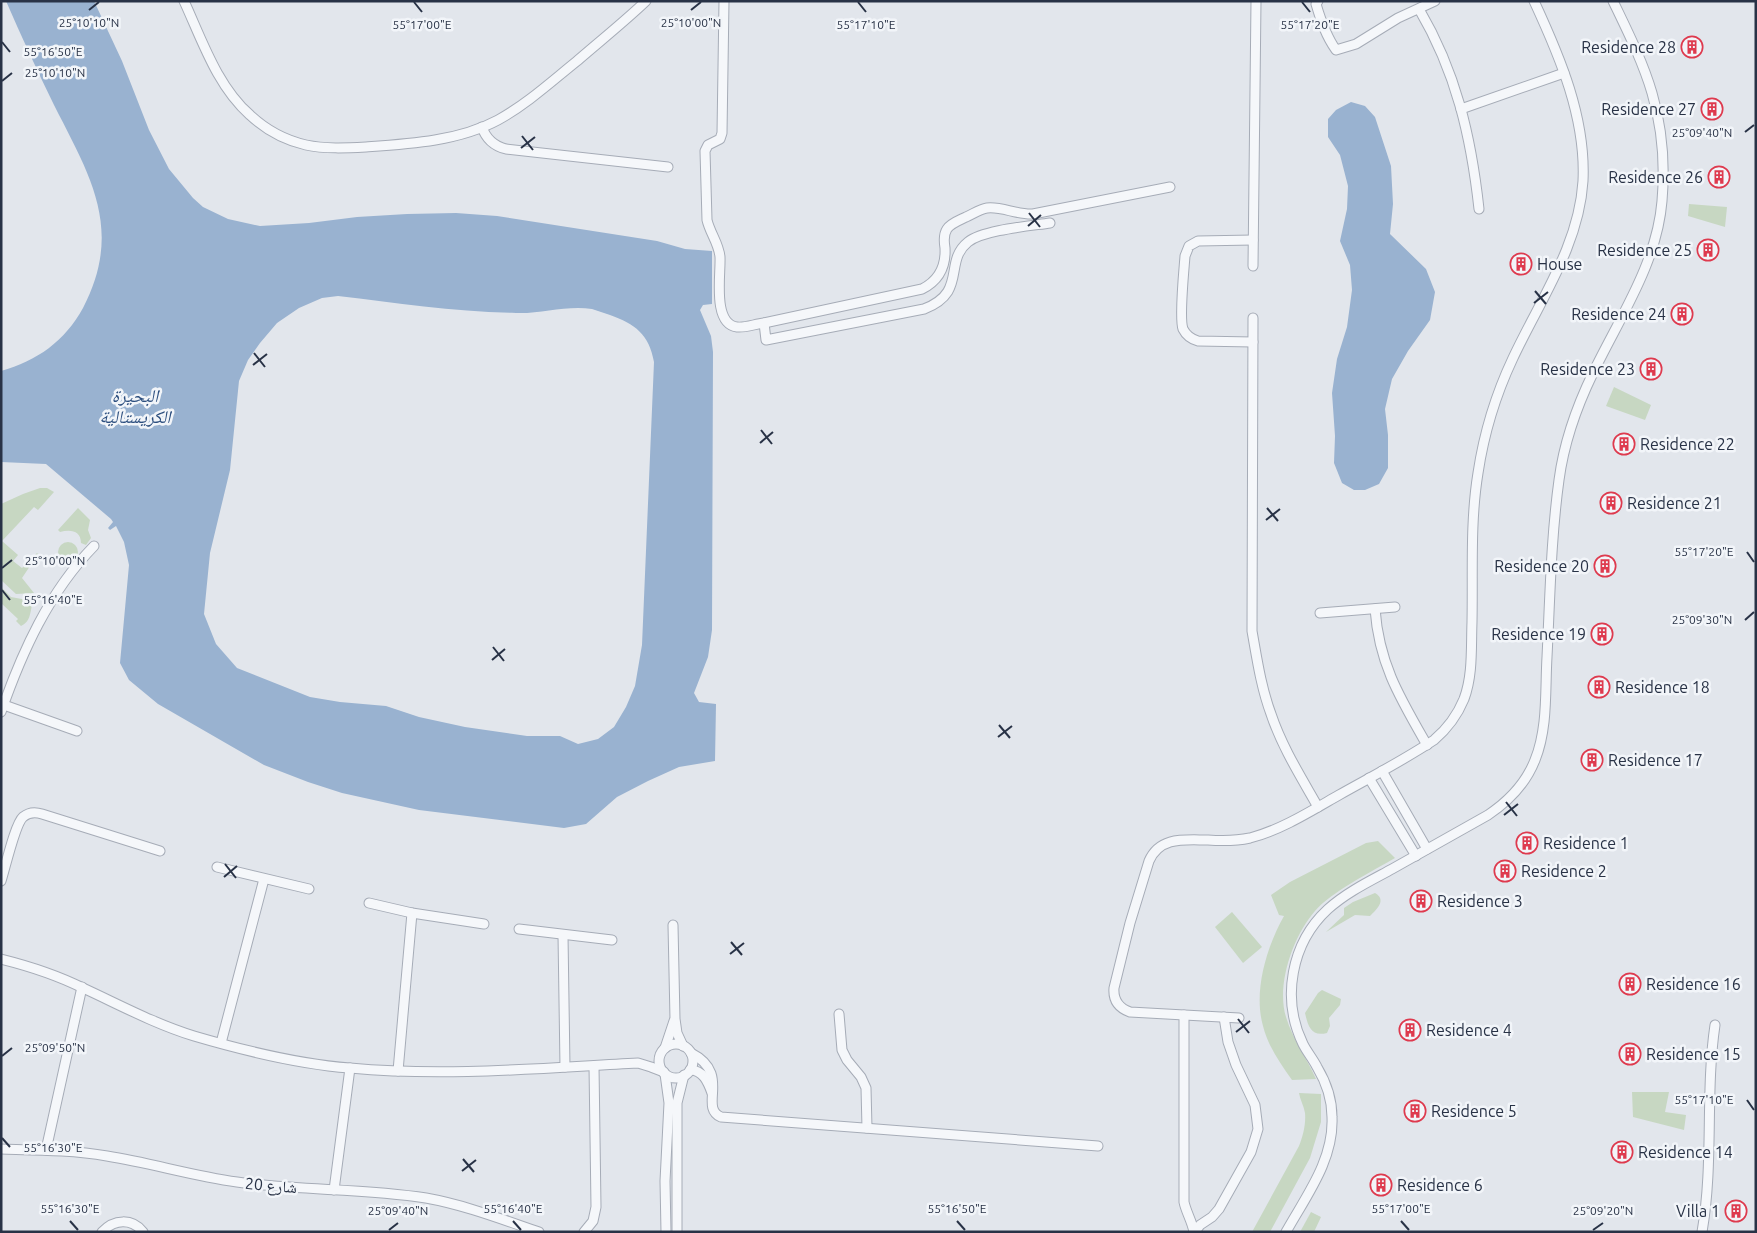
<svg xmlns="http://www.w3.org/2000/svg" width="1757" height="1233" font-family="Ubuntu,'Noto Naskh Arabic',sans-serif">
<rect width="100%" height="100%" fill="#e2e6ec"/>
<!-- green -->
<g fill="#c7d7c2">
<polygon points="1689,204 1727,207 1725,227 1688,216"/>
<polygon points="1614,387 1651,405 1645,420 1606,406"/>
<polygon points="40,488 47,488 54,492 38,510 34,507 2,541 18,555 13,561 22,568 37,553 38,554 22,578 34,593 16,594 1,580 1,504 23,494"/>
<path d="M78 508 90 520 88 530 91 538 86 545 81 543C81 531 71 529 60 532L58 530Z"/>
<circle cx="68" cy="552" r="10"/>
<path d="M1 587 11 597 27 600 32 605C30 614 30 622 21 626L16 621 18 619 1 603Z"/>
<path d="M1378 841 1395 858C1373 871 1331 892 1315 911 1293 936 1276 985 1286 1017 1293 1040 1307 1058 1316 1079L1292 1080C1280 1063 1268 1046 1263 1026 1253 991 1267 946 1284 916L1279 915 1271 895 1290 882 1366 843Z"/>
<path d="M1375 893C1387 900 1377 909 1370 916L1355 915 1326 932 1344 915V908L1353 902Z"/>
<polygon points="1232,912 1262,947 1243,963 1215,927"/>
<path d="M1322 990 1341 999 1340 1005 1329 1018 1330 1026 1327 1033C1311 1037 1308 1026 1305 1013L1318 993Z"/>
<polygon points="1632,1092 1669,1092 1665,1112 1686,1115 1684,1130 1633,1117"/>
<path d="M1299 1093 1321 1094V1122L1310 1158 1270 1232H1252L1299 1146C1303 1136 1306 1124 1305 1113 1304 1106 1300 1100 1299 1093Z"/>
<polygon points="1311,1212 1321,1217 1314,1232 1300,1232"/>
</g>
<!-- water -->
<g fill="#99b2d0" fill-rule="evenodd">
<path d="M6 1H94L122 61 149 130 169 169 193 198 203 207 228 219 260 226 309 223 357 217 407 214 456 213 497 216 657 241 685 249 712 251V304L703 305 700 310 711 336 713 352 712 630 708 657 694 693 699 702 716 704 715 761 679 767 648 781 617 797 586 824 564 828 419 810 342 793 308 782 264 765 158 704 129 680 120 663 129 565 124 542 116 526 110 530 108 528 113 522 111 519 46 464 1 462V371C37 361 65 341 83 308 124 229 90 176 54 105 37 70 21 36 6 1ZM338 296C397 303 457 312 516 313 541 314 567 305 592 309 598 311 604 313 610 315 635 324 649 334 654 362L642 645 635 686 626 707 614 727 598 739 578 744 560 736H527L465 727 419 717 386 706 340 702 310 697 237 668 216 644 204 614 210 553 230 470 239 381 248 360 260 343 277 323 299 308 322 298Z"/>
<polygon points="1351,102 1365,106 1375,117 1391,166 1393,204 1390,234 1426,269 1435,292 1430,320 1408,351 1392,379 1385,409 1388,435 1388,468 1379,484 1365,490 1354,490 1342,483 1334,463 1335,436 1332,393 1337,359 1347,327 1352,290 1350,265 1340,241 1347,209 1348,186 1340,155 1328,137 1328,119 1336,110"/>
</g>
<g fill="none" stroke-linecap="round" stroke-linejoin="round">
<!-- minor casing -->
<g stroke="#a6acb7" stroke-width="11">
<g id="minor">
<path d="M184 1C202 40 217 86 250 115 266 130 284 140 306 145 325 149 346 148 366 147 410 144 459 141 498 120 527 104 552 81 577 61 600 41 624 22 646 1"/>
<path d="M724 1 722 133 720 139 708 145 705 151 707 220C710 233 719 244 720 257 721 274 712 324 737 327 745 328 755 324 764 323L922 289C938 281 946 267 945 248 944 242 943 235 947 229 951 223 960 220 966 217 973 214 980 209 987 208 1001 206 1017 215 1033 214L1170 187"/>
<path d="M1318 1 1316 4C1321 21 1326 36 1336 50L1356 44 1398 18 1435 1"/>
<path d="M1419 9C1456 72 1471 136 1479 209"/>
<polyline points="1461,109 1564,73"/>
<path d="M482 127C486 139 494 146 506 149L668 167"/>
<polyline points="1253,266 1256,1"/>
<path d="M1253 318 1252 631C1257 659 1261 687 1271 714 1282 747 1301 777 1318 807"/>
<path d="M764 323 766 340 924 309C968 292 943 262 968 242 983 230 1030 226 1050 223"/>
<path d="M1253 342 1198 341C1191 339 1186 335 1183 329 1179 318 1184 270 1185 256L1189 246 1198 241 1253 240"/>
<path d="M1375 609C1379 664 1400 698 1427 745"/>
<polyline points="1320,613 1395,607"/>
<polyline points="4,705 77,731"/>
<path d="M1 712C22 652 49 592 94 546"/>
<polyline points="1382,771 1427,849"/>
<polyline points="1369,778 1416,856"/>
<polyline points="217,867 309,889"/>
<path d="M1 881C5 869 15 824 23 817 29 812 36 812 42 814L160 851"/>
<polyline points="369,903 412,913 484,924"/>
<polyline points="673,925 675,1019 677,1033 683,1046"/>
<polyline points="519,929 612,940"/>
<polyline points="563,935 565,1067"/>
<path d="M1 959C29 966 57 975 83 988 120 1005 155 1024 194 1036 245 1051 297 1064 350 1068 446 1077 542 1068 638 1063L651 1067 664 1072"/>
<polyline points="839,1014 842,1050 847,1060 861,1077 866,1088 867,1128"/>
<path d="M1184 1015V1202C1186 1212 1192 1221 1194 1232"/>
<path d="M1239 1018 1130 1012C1119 1008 1113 1000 1114 988L1130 923 1149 861C1160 836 1185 840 1208 840 1222 841 1236 841 1250 838 1281 830 1311 811 1339 795 1371 777 1404 760 1434 740 1447 729 1457 716 1464 699 1473 675 1471 648 1472 622 1473 573 1470 522 1478 473 1484 433 1496 394 1513 358 1540 300 1579 246 1583 181 1586 118 1560 57 1534 1"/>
<polyline points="221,1043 264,879"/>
<circle cx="676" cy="1061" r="17"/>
<polyline points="665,1048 674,1021"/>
<path d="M691 1053C732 1074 698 1107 721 1117L1098 1146"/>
<path d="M690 1070C703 1070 708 1082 712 1093"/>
<polyline points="398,1071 412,913"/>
<polyline points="665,1074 669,1103 665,1181 666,1232"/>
<path d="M1 1149C37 1150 72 1150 107 1156 151 1163 193 1176 237 1182 300 1191 364 1188 426 1198 465 1205 501 1219 539 1232"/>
<polyline points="46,1150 82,987"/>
<polyline points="334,1190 350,1068"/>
<path d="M102 1232C114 1219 132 1218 143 1232"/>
<polyline points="584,1232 593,1221 596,1207 594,1066"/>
<polyline points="677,1232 677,1103 684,1075"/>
<polyline points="1195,1232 1200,1225 1212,1217 1219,1209 1251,1152 1258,1129 1255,1105 1236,1065 1228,1042 1224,1017"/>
<path d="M1286 1232C1306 1196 1334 1160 1332 1117 1332 1100 1326 1082 1317 1067 1313 1059 1307 1052 1303 1044 1281 999 1291 943 1328 909 1347 892 1370 881 1392 869 1424 851 1456 833 1488 815 1509 801 1526 783 1535 760 1548 728 1545 690 1547 657 1550 597 1551 538 1559 480 1564 442 1577 406 1593 373 1620 317 1657 263 1662 201 1665 166 1662 127 1652 93 1643 62 1627 30 1613 1"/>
<path d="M1702 1232C1714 1163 1705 1093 1715 1025"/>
</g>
</g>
<!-- minor -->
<use href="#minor" stroke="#f5f7fa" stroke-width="9"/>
</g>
<!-- ticks -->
<path fill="none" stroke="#283246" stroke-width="2" d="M414 2 422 12M858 2 866 12M1302 2 1310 12M89 10 99 2M691 10 701 2M2 42 10 52M2 81 12 73M1745 132 1754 125M522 136 533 150M521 148 535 137M1029 213 1040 227M1028 226 1041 215M1535 291 1546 304M1534 303 1548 292M254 353 265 367M253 365 267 354M761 430 772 444M760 443 773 432M1267 508 1278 521M1266 520 1280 509M1747 552 1754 562M2 568 12 560M2 590 10 600M1745 620 1754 612M493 647 504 661M492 660 505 649M999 725 1010 738M998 737 1012 726M1506 802 1517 816M1504 815 1518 804M225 864 236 878M224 877 237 866M731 942 742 955M730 954 744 943M1238 1019 1249 1033M1236 1032 1250 1021M2 1056 12 1048M1747 1100 1754 1110M2 1138 10 1147M463 1159 474 1172M462 1171 476 1160M70 1221 78 1230M513 1221 521 1230M957 1221 965 1230M1401 1221 1409 1230M389 1230 398 1223M1593 1230 1603 1223"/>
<!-- icons -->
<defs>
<g id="building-ring" transform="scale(1.125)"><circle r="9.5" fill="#f2f5f9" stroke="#de3a4e" stroke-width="1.5"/><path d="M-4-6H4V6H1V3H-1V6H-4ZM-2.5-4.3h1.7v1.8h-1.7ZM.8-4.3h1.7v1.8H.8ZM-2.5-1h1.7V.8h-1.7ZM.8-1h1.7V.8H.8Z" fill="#de3a4e"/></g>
</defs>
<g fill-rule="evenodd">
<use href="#building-ring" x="1692" y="47"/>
<use href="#building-ring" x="1712" y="109"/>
<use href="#building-ring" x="1719" y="177"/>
<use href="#building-ring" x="1708" y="250"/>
<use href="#building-ring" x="1521" y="264"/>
<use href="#building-ring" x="1682" y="314"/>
<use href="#building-ring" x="1651" y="369"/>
<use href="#building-ring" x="1624" y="444"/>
<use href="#building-ring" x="1611" y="503"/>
<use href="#building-ring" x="1605" y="566"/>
<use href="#building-ring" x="1602" y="634"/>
<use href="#building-ring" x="1599" y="687"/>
<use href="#building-ring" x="1592" y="760"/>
<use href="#building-ring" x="1527" y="843"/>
<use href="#building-ring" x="1505" y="871"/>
<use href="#building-ring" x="1421" y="901"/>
<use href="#building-ring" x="1630" y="984"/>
<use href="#building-ring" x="1410" y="1030"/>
<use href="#building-ring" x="1630" y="1054"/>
<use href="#building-ring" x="1415" y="1111"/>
<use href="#building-ring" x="1622" y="1152"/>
<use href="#building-ring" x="1381" y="1185"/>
<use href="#building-ring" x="1736" y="1211"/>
</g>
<g text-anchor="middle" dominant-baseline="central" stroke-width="5" stroke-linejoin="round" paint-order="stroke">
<!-- poi labels -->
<g font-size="16" fill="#283246" stroke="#f2f5f9" text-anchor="start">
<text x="1676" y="47" text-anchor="end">Residence 28</text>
<text x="1696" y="109" text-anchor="end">Residence 27</text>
<text x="1703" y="177" text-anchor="end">Residence 26</text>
<text x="1692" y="250" text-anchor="end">Residence 25</text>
<text x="1537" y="264">House</text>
<text x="1666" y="314" text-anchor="end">Residence 24</text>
<text x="1635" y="369" text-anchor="end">Residence 23</text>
<text x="1640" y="444">Residence 22</text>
<text x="1627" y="503">Residence 21</text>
<text x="1589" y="566" text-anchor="end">Residence 20</text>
<text x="1586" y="634" text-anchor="end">Residence 19</text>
<text x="1615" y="687">Residence 18</text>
<text x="1608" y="760">Residence 17</text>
<text x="1543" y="843">Residence 1</text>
<text x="1521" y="871">Residence 2</text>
<text x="1437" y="901">Residence 3</text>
<text x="1646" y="984">Residence 16</text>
<text x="1426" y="1030">Residence 4</text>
<text x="1646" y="1054">Residence 15</text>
<text x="1431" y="1111">Residence 5</text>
<text x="1638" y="1152">Residence 14</text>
<text x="1397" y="1185">Residence 6</text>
<text x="1720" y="1211" text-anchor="end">Villa 1</text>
</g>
<!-- street labels -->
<g font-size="16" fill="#283246" stroke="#f2f5f9">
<text transform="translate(271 1185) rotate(5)">شارع 20</text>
</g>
<!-- water labels -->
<g font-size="18" font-style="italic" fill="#2d4f7f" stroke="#f2f5f9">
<text x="135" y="395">البحيرة<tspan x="135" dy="21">الكريستالية</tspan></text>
</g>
</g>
<g font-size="12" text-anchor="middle" fill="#283246" stroke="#f2f5f9" stroke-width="5" stroke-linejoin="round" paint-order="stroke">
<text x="89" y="27">25°10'10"N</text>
<text x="691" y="27">25°10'00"N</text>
<text x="422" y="29">55°17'00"E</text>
<text x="866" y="29">55°17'10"E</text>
<text x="1310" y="29">55°17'20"E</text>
<text x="53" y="56">55°16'50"E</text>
<text x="55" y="77">25°10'10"N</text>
<text x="1702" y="137">25°09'40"N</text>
<text x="1704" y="556">55°17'20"E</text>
<text x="55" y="565">25°10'00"N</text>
<text x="53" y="604">55°16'40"E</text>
<text x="1702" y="624">25°09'30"N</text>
<text x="55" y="1052">25°09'50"N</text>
<text x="1704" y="1104">55°17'10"E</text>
<text x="53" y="1152">55°16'30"E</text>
<text x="70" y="1213">55°16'30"E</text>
<text x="513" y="1213">55°16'40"E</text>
<text x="957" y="1213">55°16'50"E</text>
<text x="1401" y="1213">55°17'00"E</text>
<text x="398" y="1215">25°09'40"N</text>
<text x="1603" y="1215">25°09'20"N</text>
</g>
<!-- border -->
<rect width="1757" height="1233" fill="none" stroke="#283246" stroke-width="5"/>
</svg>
